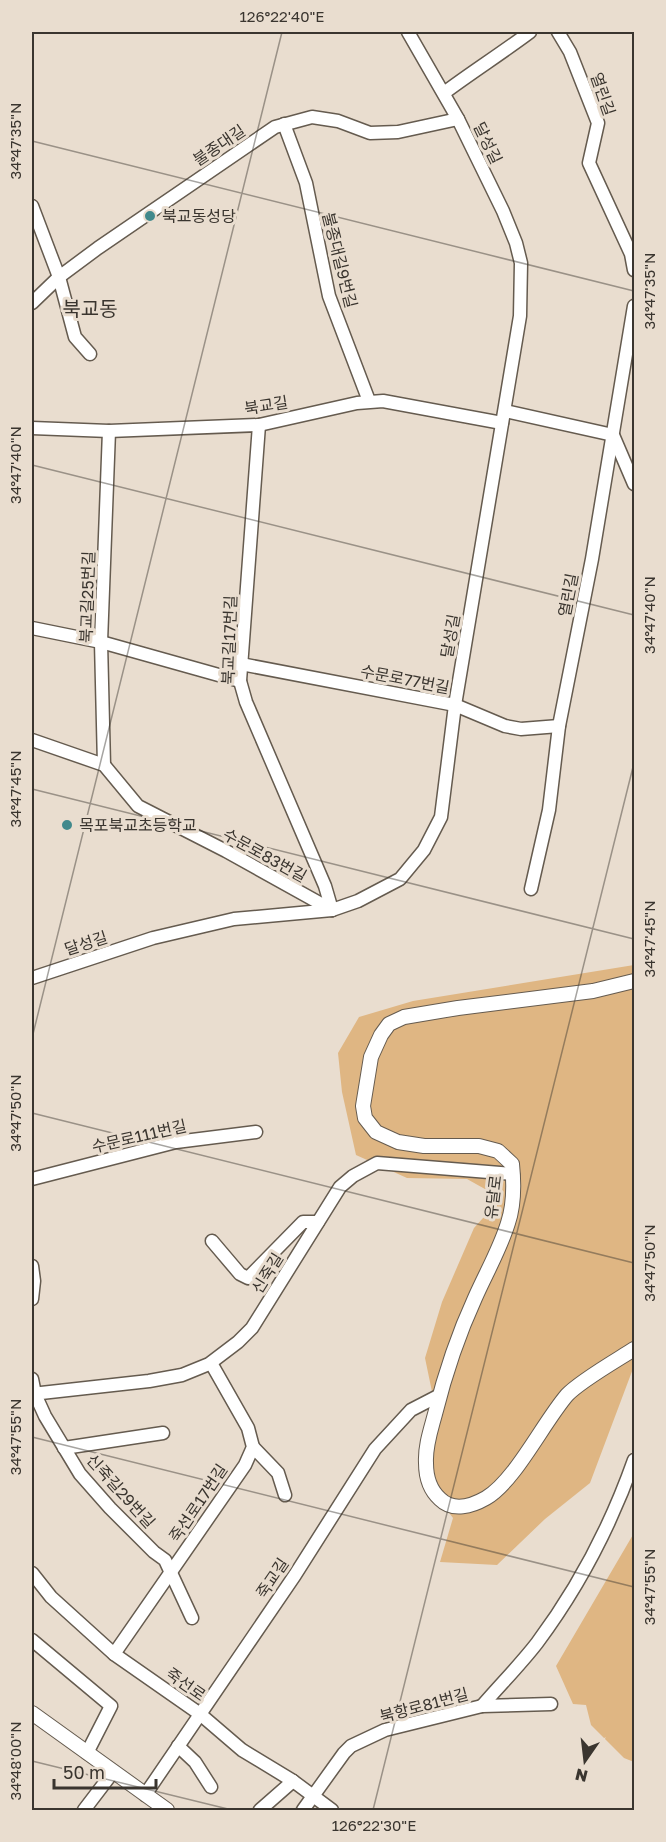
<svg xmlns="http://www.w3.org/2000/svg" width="666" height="1842" font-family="'Golos Text','Noto Sans KR',sans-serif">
<rect width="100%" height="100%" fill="#e9ddcf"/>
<!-- green -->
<g fill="#dfb683">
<polygon points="634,965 634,1366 590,1483 545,1519 497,1565 440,1562 453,1518 420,1474 436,1411 425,1358 442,1302 474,1228 501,1198 467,1179 407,1178 356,1155 342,1092 338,1053 359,1017 413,1001"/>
<polygon points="634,1533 634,1762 624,1758 591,1725 586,1705 573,1704 556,1666"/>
</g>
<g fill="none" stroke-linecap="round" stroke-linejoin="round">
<!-- minor casing -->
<g stroke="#655b4f" stroke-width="15">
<g id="minor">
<polyline points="558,32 570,52 598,123 589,163 631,254 634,270"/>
<path d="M444 93C472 72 502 53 530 32"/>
<polyline points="284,124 306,183 329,296 369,401"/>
<polyline points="32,206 59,277 75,337 90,354"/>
<polyline points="32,303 59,277 98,248 275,127 312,117 338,121 370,133 398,132 458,119"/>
<polyline points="505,411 613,435 634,484"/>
<polyline points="259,425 240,681 246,702 325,886 332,910"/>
<polyline points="32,428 109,431 259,425 357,403 383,401 502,423"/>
<polyline points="32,628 101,642 240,681"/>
<polyline points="241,664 455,705 505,726 521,729 559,726"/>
<polyline points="32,740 104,765 138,806 226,851 332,910"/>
<polyline points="104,765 101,642 109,431"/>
<polyline points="531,889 549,810 559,726 592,559 634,306"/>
<polyline points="32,978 153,938 234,919 332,910 358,901 400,879 424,850 441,817 455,705 520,316 521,263 516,243 503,211 458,119 408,32"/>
<polyline points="32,1179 176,1142 256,1132"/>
<polyline points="212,1241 240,1274 248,1278 303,1222 318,1222"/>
<polyline points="32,1266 34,1281 32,1299"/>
<polyline points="32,1379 35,1394 45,1416 80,1474 110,1508 154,1552 165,1560 192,1618"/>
<polyline points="32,1394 149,1381 182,1375 209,1364 238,1342 252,1328 340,1187 353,1176 377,1163 513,1174"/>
<polyline points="253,1447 278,1473 285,1495"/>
<polyline points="64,1448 163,1433"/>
<polyline points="32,1573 51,1597 114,1654 200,1714 242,1750 293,1781 332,1810"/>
<polyline points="32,1640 111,1706 87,1753"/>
<polyline points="114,1654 245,1465 253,1447 248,1428 211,1363"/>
<path d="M482 1706C500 1685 520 1665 537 1643 578 1588 611 1525 634 1460"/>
<polyline points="178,1746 195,1762 211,1787"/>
<polyline points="145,1795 295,1575 375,1449 411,1410 440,1395"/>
<polyline points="84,1810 113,1772"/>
<polyline points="260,1810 293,1781"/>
<polyline points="303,1810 344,1753 351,1746 385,1730 482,1706 551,1704"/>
</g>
</g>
<!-- tertiary casing -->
<g stroke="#655b4f" stroke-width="16">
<g id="tertiary">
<path d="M634 981 593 991 458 1008 404 1017 389 1024 381 1035 371 1057 363 1106 365 1118 376 1132 398 1142 424 1146H479L498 1151 512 1164C514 1183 514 1205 508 1223 500 1249 486 1273 475 1298 458 1335 445 1374 435 1414 431 1429 425 1446 426 1463 426 1477 430 1490 440 1499 453 1512 472 1506 486 1498 515 1481 543 1423 567 1395 580 1381 617 1360 634 1349"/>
<polyline points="32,1713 167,1810"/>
</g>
</g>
<!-- minor -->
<use href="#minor" stroke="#fff" stroke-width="12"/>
<!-- tertiary -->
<use href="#tertiary" stroke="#fff" stroke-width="14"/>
</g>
<!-- ticks -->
<path fill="none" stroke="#3a352f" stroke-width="1.5" stroke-opacity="0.45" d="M32 141 634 291M32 465 634 615M32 789 634 939M32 1038 282 32M32 1113 634 1263M32 1437 634 1587M32 1761 232 1810M373 1810 634 763"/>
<!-- markers -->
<g fill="#41898c" stroke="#e9ddcf" stroke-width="2">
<circle cx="150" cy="216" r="6"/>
<circle cx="67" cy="825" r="6"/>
</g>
<g text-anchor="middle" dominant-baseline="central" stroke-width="6" stroke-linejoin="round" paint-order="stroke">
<!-- street labels -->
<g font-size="16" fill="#3a352f" stroke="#e9ddcf">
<text transform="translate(603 94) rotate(71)">열린길</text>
<text transform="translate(488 143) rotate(64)">달성길</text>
<text transform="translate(219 145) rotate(-34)">불종대길</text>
<text transform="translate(340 260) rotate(76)">불종대길9번길</text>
<text transform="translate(266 405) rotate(-9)">북교길</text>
<text transform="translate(568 595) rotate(-79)">열린길</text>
<text transform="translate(87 597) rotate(-88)">북교길25번길</text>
<text transform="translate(450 636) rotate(-80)">달성길</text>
<text transform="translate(229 640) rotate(-88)">북교길17번길</text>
<text transform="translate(405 679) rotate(11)">수문로77번길</text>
<text transform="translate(265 855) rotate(29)">수문로83번길</text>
<text transform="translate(86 943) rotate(-18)">달성길</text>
<text transform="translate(139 1136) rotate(-13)">수문로111번길</text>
<text transform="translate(493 1197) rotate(-83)">유달로</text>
<text transform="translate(267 1273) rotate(-58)">신죽길</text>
<text transform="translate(121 1491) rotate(48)">신죽길29번길</text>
<text transform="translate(198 1503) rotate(-56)">죽선로17번길</text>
<text transform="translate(272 1578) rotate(-56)">죽교길</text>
<text transform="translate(186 1684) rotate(35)">죽선로</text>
<text transform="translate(424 1705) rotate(-15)">북항로81번길</text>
</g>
<!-- poi labels -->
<g font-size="16" fill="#3a352f" stroke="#e9ddcf" text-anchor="start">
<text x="162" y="216">북교동성당</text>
<text x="79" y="825">목포북교초등학교</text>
</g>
<!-- quarter labels -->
<g font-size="20" fill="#3a352f" stroke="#e9ddcf">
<text x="90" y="308">북교동</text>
</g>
</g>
<!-- border -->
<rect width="666" height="1842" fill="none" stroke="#e9ddcf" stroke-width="66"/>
<!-- north arrow -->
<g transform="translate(585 1761) rotate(194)" stroke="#e9ddcf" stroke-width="4.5" paint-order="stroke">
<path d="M0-4.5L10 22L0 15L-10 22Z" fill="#3a352f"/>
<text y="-9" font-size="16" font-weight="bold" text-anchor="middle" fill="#3a352f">N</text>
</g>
<!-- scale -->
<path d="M54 1779v9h102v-9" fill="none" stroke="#3a352f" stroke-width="3"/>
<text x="63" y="1779" font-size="18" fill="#3a352f" stroke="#e9ddcf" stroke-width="4.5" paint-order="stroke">50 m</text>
<rect x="33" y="33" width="600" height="1776" fill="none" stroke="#3a352f" stroke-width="2"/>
<g font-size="15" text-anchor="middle" fill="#3a352f">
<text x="282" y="22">126°22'40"E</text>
<text transform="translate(16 141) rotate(-90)" y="5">34°47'35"N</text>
<text transform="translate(650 291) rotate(-90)" y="5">34°47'35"N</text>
<text transform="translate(16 465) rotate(-90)" y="5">34°47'40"N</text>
<text transform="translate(650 615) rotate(-90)" y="5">34°47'40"N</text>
<text transform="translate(16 789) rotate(-90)" y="5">34°47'45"N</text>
<text transform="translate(650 939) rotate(-90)" y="5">34°47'45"N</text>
<text transform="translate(16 1113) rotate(-90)" y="5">34°47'50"N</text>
<text transform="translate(650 1263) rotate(-90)" y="5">34°47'50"N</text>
<text transform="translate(16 1437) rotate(-90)" y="5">34°47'55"N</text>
<text transform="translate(650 1587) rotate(-90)" y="5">34°47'55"N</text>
<text transform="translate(16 1761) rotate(-90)" y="5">34°48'00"N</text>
<text x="374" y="1831">126°22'30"E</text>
</g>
</svg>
